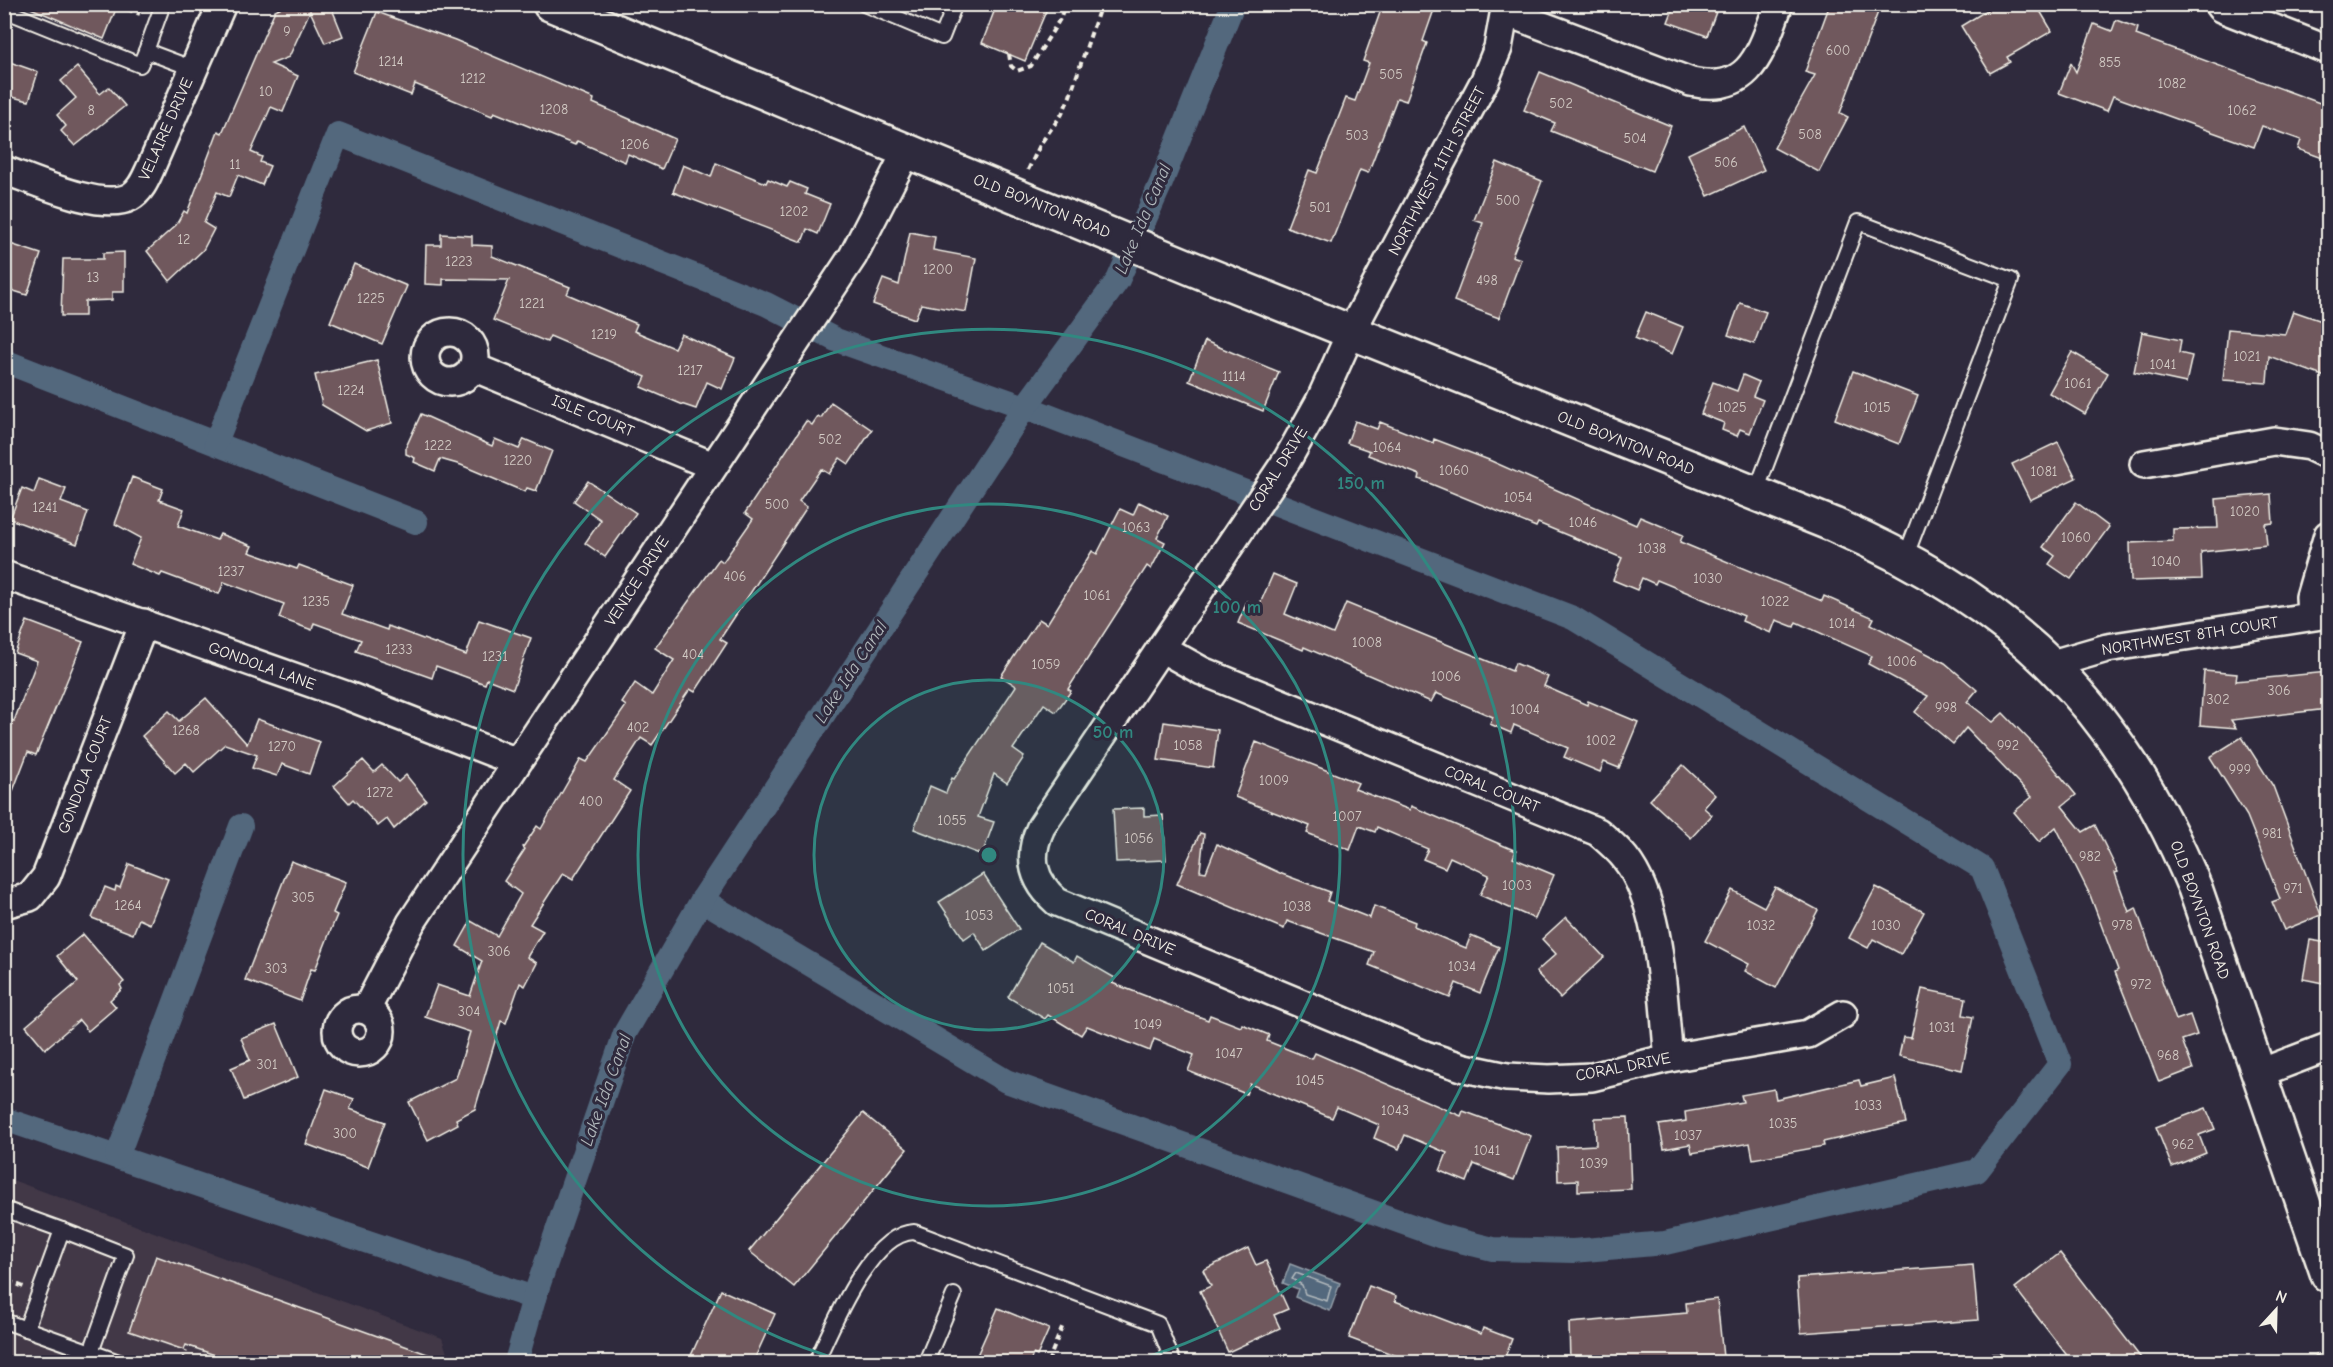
<svg xmlns="http://www.w3.org/2000/svg" width="2333" height="1367" font-family="'Comic Neue',sans-serif">
<rect width="100%" height="100%" fill="#2f2a3d"/>
<filter id="ink" filterUnits="userSpaceOnUse"><feTurbulence type="fractalNoise" baseFrequency=".0167" numOctaves="2"/><feDisplacementMap in="SourceGraphic" scale="12" xChannelSelector="R" yChannelSelector="G"/><feConvolveMatrix kernelMatrix="1 2 1 2 8 2 1 2 1" color-interpolation-filters="sRGB"/></filter>
<g filter="url(#ink)">
<!-- built -->
<polygon fill="#423847" points="4,1177 442,1338 450,1362 5,1362"/>
<!-- water -->
<polygon fill="#52677d" stroke="#939ea8" stroke-width="1.5" points="1290,1264 1340,1283 1330,1311 1295,1297 1298,1289 1283,1283"/>
<g fill="none" stroke-linecap="round" stroke-linejoin="round">
<!-- shore -->
<polygon stroke="#b3babd" stroke-width="1.5" points="1296,1273 1331,1286 1327,1301 1305,1294 1302,1285 1292,1279"/>
<!-- canal -->
<g stroke="#52677d" stroke-width="24">
<polyline points="4,361 416,522"/>
<polyline points="216,442 338,134 766,304 836,340 1025,407 1573,618 1982,868 2060,1064 1977,1171 1665,1243 1573,1251 1493,1249 1440,1236 1006,1081 702,900"/>
<polyline points="4,1119 534,1298"/>
<polyline points="117,1157 241,826"/>
<polyline points="516,1362 534,1298 625,1033 702,900 1025,407 1118,280 1161,183 1233,4"/>
</g>
</g>
<!-- building -->
<g fill="#6f595d" stroke="#f4f1e8" stroke-width="1.5">
<polygon points="21,4 118,4 104,39"/>
<polygon points="289,4 330,4 343,36 325,43 310,11 289,57 271,64 298,76 283,112 271,107 251,152 262,157 260,162 270,166 262,185 238,175 229,197 217,192 204,223 214,229 203,250 170,281 147,251 176,225 184,211 187,213 218,131 222,133 275,10"/>
<polygon points="997,4 1049,4 1025,61 982,43"/>
<polygon points="1383,4 1436,4 1423,41 1427,43 1406,101 1397,98 1368,173 1360,170 1331,243 1287,227 1309,170 1317,173 1346,98 1355,101 1369,63 1363,61"/>
<polygon points="1675,4 1719,4 1707,36 1668,22"/>
<polygon points="1830,4 1881,4 1840,113 1848,117 1819,172 1774,148 1815,75 1805,72"/>
<polygon points="1997,4 2036,4 2052,31 2007,57 2010,62 1990,73 1961,26"/>
<polygon points="377,12 455,40 594,99 593,103 675,139 662,169 628,154 625,162 577,141 575,145 494,112 492,116 415,84 411,95 353,72"/>
<polygon points="2116,20 2138,28 2136,35 2328,106 2328,160 2298,149 2301,140 2262,126 2254,147 2113,96 2107,111 2059,93 2071,63 2076,72 2094,24 2112,31"/>
<polygon points="4,60 38,72 29,101 4,95"/>
<polygon points="77,67 100,94 109,87 125,106 75,146 61,131 66,126 57,115 76,98 61,81"/>
<polygon points="1540,72 1671,126 1652,171 1551,131 1555,123 1524,110"/>
<polygon points="1744,127 1764,170 1708,196 1688,154"/>
<polygon points="1497,162 1542,181 1512,256 1521,259 1499,318 1454,301 1483,223 1474,220"/>
<polygon points="716,163 766,183 768,179 787,187 790,182 807,189 805,194 830,204 818,234 807,229 802,242 673,192 683,165 711,177"/>
<polygon points="910,232 935,237 933,250 976,258 966,312 921,304 915,319 873,304 883,279 899,285"/>
<polygon points="441,234 472,236 472,245 492,246 492,256 570,287 567,294 637,324 634,331 674,348 681,334 735,358 722,389 707,382 696,409 681,404 641,387 646,377 550,336 547,342 493,320 509,280 443,279 443,285 425,284 426,245 441,245"/>
<polygon points="4,242 41,254 27,295 4,288"/>
<polygon points="124,252 124,292 112,292 112,300 85,301 85,316 61,316 63,259 103,259 103,253"/>
<polygon points="354,264 407,286 382,344 330,322"/>
<polygon points="1740,303 1766,312 1754,344 1728,335"/>
<polygon points="2293,311 2328,323 2328,378 2269,356 2267,383 2223,380 2228,329 2285,334"/>
<polygon points="1646,312 1683,327 1672,354 1635,338"/>
<polygon points="2142,332 2181,340 2179,353 2192,356 2186,383 2134,372"/>
<polygon points="1205,341 1279,372 1263,411 1189,381"/>
<polygon points="2072,352 2108,373 2085,414 2049,393"/>
<polygon points="377,360 392,423 366,431 322,405 315,375"/>
<polygon points="1853,371 1918,396 1899,444 1835,419"/>
<polygon points="1743,375 1759,382 1753,396 1763,400 1750,433 1740,429 1737,436 1722,430 1724,423 1701,414 1713,382 1737,391"/>
<polygon points="831,402 872,430 849,464 840,458 829,474 821,469 799,501 807,507 720,639 727,643 695,692 690,689 652,745 641,738 614,780 630,791 573,879 563,873 530,924 543,931 527,957 537,963 525,986 520,983 506,1023 501,1021 475,1109 456,1119 458,1124 428,1140 409,1102 456,1078 470,1032 425,1017 437,985 470,996 482,961 457,946 471,921 497,936 521,894 504,881 525,849 523,847 537,826 541,829 581,759 587,762 626,706 622,703 635,683 652,695 674,660 655,648 719,559 723,562 753,519 745,513 806,421 812,425 818,416 821,418"/>
<polygon points="421,414 492,446 495,439 519,449 524,439 552,451 536,491 527,488 525,492 461,465 440,459 435,471 414,462 415,458 406,454 406,447"/>
<polygon points="1355,421 1377,429 1380,422 1433,443 1434,439 1489,460 1636,525 1640,517 1683,535 1680,542 1822,601 1824,596 1874,618 1871,624 1945,663 1977,690 1967,702 1993,722 2003,713 2041,752 2076,795 2062,806 2083,832 2095,825 2118,872 2115,873 2129,912 2136,908 2176,1020 2190,1015 2197,1035 2182,1040 2193,1069 2159,1082 2115,972 2118,970 2090,895 2056,827 2039,842 2014,812 2032,797 1966,728 1953,744 1915,712 1928,696 1868,664 1872,656 1796,622 1794,627 1776,620 1771,633 1742,621 1744,616 1657,580 1655,584 1642,578 1637,590 1613,580 1622,558 1538,523 1536,527 1419,479 1420,475 1368,455 1370,451 1347,443"/>
<polygon points="2058,442 2076,478 2030,500 2012,464"/>
<polygon points="132,477 163,489 159,500 184,509 178,526 217,540 220,534 252,546 249,552 297,569 299,565 353,585 342,614 387,630 388,626 466,655 479,620 531,638 513,689 487,679 485,684 436,666 432,678 356,651 361,640 314,623 312,630 279,618 284,604 224,582 219,594 162,573 160,576 130,564 141,538 115,524"/>
<polygon points="39,479 66,489 61,502 88,512 77,544 10,519 22,488 34,493"/>
<polygon points="588,481 636,513 605,557 585,543 601,520 574,501"/>
<polygon points="2271,494 2273,523 2265,524 2267,545 2201,552 2202,579 2131,581 2130,543 2173,541 2173,529 2218,528 2216,499"/>
<polygon points="1139,502 1168,516 1157,538 1165,542 1151,569 1147,566 1068,689 1071,691 1056,712 1044,704 1013,749 1024,757 1007,783 994,774 978,817 994,822 982,855 914,829 930,786 946,793 952,778 954,779 1016,686 1001,676 1039,619 1047,624 1092,551 1097,554 1120,509 1133,515"/>
<polygon points="2076,502 2109,527 2071,579 2049,564 2055,556 2043,547"/>
<polygon points="1273,574 1297,584 1285,614 1333,634 1346,603 1512,671 1515,663 1548,677 1544,686 1587,705 1588,701 1638,722 1619,768 1604,762 1600,772 1564,757 1568,748 1514,725 1511,733 1490,724 1493,717 1436,693 1431,702 1304,647 1303,650 1238,623 1247,601 1259,606"/>
<polygon points="27,621 83,642 36,755 28,752 6,809 4,718 14,721 37,661 15,653"/>
<polygon points="2204,671 2237,674 2236,681 2328,672 2328,709 2231,720 2236,728 2200,725"/>
<polygon points="206,698 247,744 257,719 320,742 309,774 282,764 277,776 252,768 257,755 225,744 194,772 186,763 175,773 142,736 169,711 179,721"/>
<polygon points="1164,722 1218,730 1213,768 1158,760"/>
<polygon points="2242,737 2273,786 2321,915 2284,930 2272,902 2280,899 2247,816 2210,757"/>
<polygon points="1256,742 1358,783 1355,789 1410,810 1411,806 1516,851 1513,858 1554,875 1535,919 1480,895 1489,875 1450,857 1445,868 1423,859 1428,849 1377,827 1375,832 1359,826 1350,850 1307,833 1310,826 1235,797"/>
<polygon points="363,760 374,772 382,765 398,782 406,775 426,800 394,829 387,819 378,826 353,799 349,803 334,786"/>
<polygon points="1683,765 1715,795 1704,808 1712,815 1691,838 1650,800"/>
<polygon points="1144,808 1144,816 1163,815 1166,860 1116,862 1113,809"/>
<polygon points="1200,833 1204,834 1200,871 1206,872 1217,844 1282,874 1330,892 1327,901 1370,918 1374,906 1415,922 1414,926 1466,948 1471,935 1499,947 1480,993 1456,983 1450,998 1369,965 1374,952 1287,921 1284,929 1177,884"/>
<polygon points="291,861 346,882 333,913 337,915 330,932 315,970 311,969 300,1001 245,980"/>
<polygon points="129,864 168,879 150,924 139,919 133,934 92,918 105,887 115,891 116,886 120,888"/>
<polygon points="983,874 1019,929 986,951 974,932 964,939 939,902"/>
<polygon points="1775,887 1818,910 1776,988 1745,971 1749,964 1705,941 1732,890 1764,907"/>
<polygon points="1876,887 1924,912 1901,954 1873,939 1868,948 1849,938"/>
<polygon points="1566,917 1604,957 1560,998 1536,972 1556,954 1542,939"/>
<polygon points="83,934 124,982 120,985 122,989 110,1000 116,1007 88,1031 79,1020 45,1049 26,1026 78,982 57,956"/>
<polygon points="2310,940 2328,943 2328,984 2303,979"/>
<polygon points="1040,942 1074,962 1077,956 1115,978 1112,983 1208,1020 1210,1015 1241,1027 1242,1024 1269,1035 1267,1041 1312,1059 1315,1053 1461,1116 1463,1111 1531,1136 1514,1180 1474,1164 1467,1182 1440,1171 1447,1153 1405,1135 1399,1149 1374,1138 1379,1125 1337,1107 1332,1118 1250,1084 1246,1094 1188,1071 1194,1055 1154,1039 1150,1051 1087,1026 1081,1035 1048,1015 1045,1019 1008,997"/>
<polygon points="1922,989 1966,998 1963,1015 1973,1017 1962,1070 1899,1056 1903,1037 1911,1038"/>
<polygon points="276,1024 298,1077 244,1100 231,1068 250,1060 241,1038"/>
<polygon points="1895,1078 1906,1123 1823,1142 1824,1146 1753,1159 1750,1143 1692,1153 1690,1144 1664,1149 1659,1125 1686,1121 1685,1112 1743,1102 1741,1095 1774,1089 1776,1099 1859,1080 1861,1086"/>
<polygon points="326,1089 354,1099 350,1109 385,1122 368,1167 306,1144"/>
<polygon points="2206,1108 2215,1129 2199,1135 2206,1153 2172,1167 2156,1127"/>
<polygon points="863,1113 907,1149 794,1287 749,1251"/>
<polygon points="1628,1117 1631,1189 1578,1191 1578,1180 1558,1181 1557,1147 1596,1145 1595,1118"/>
<polygon points="1248,1248 1256,1265 1266,1261 1288,1309 1274,1315 1280,1328 1228,1352 1200,1291 1211,1286 1203,1270"/>
<polygon points="2060,1253 2144,1362 2072,1362 2015,1288"/>
<polygon points="156,1256 444,1360 444,1362 235,1362 186,1345 184,1350 129,1331"/>
<polygon points="1973,1265 1978,1320 1801,1333 1797,1278"/>
<polygon points="1369,1286 1396,1296 1395,1301 1481,1334 1483,1328 1512,1339 1503,1362 1413,1362 1349,1338"/>
<polygon points="721,1290 775,1314 753,1362 688,1362"/>
<polygon points="1717,1299 1723,1357 1673,1362 1570,1362 1569,1323 1687,1313 1686,1303"/>
<polygon points="998,1308 1049,1329 1037,1356 1033,1354 1030,1362 974,1362"/>
</g>
<g fill="none" stroke-linecap="round" stroke-linejoin="round">
<!-- lane casing -->
<g stroke="#f4f1e8" stroke-width="18">
<g id="lane">
<polyline points="163,4 146,51 194,69"/>
<polyline points="864,4 942,37 955,4"/>
<polyline points="4,10 140,65 146,51"/>
<polyline points="1755,494 1858,222 2011,280 1905,558"/>
<polyline points="4,1209 62,1230"/>
<polyline points="4,1321 119,1362"/>
<polyline points="26,1329 62,1230 126,1255 91,1352"/>
<path d="M816 1362C832 1328 870 1233 914 1232L1158 1324 1173 1362"/>
<polyline points="926,1362 954,1295"/>
<polyline points="1985,1362 2000,1362"/>
<polyline points="2321,1362 2328,1360"/>
</g>
</g>
<!-- street casing -->
<g stroke="#f4f1e8" stroke-width="32">
<g id="street">
<path d="M1506 4 1498 48 1485 80 1351 332 1320 401 1287 460 1041 827C1027 857 1032 880 1057 902L1425 1055 1465 1068 1507 1077 1549 1079 1592 1077 1669 1058 1808 1034 1843 1014"/>
<polyline points="2218,4 2221,8 2328,50"/>
<path d="M1506 12 1691 82C1752 95 1761 51 1779 4"/>
<path d="M4 170C33 180 102 212 130 197 141 191 146 178 151 167L222 4"/>
<circle cx="450" cy="357" r="25"/>
<polyline points="473,367 713,466"/>
<polyline points="2144,464 2274,441 2309,446 2328,455"/>
<polyline points="4,575 348,696 517,762"/>
<polyline points="2311,616 2310,597 2328,535"/>
<path d="M1161 648 1202 671 1598 832C1607 840 1617 848 1625 858 1663 906 1662 998 1669 1058"/>
<polyline points="2052,664 2107,648 2328,614"/>
<polyline points="4,904 30,897 46,877 144,623"/>
<circle cx="359" cy="1031" r="22"/>
<polyline points="366,1010 411,923 853,256 907,151"/>
<polyline points="2257,1074 2328,1047"/>
</g>
</g>
<!-- secondary casing -->
<g stroke="#f4f1e8" stroke-width="38">
<path id="secondary" d="M550 4 1196 270 1834 525C2013 602 2121 708 2195 888L2328 1275"/>
</g>
<!-- path -->
<g stroke="#f4f1e8" stroke-width="4" stroke-dasharray="6 4.5" stroke-linecap="butt">
<polyline points="127,9 140,14"/>
<polyline points="1009,54 1011,66 1017,71 1031,66 1060,19 1065,4"/>
<polyline points="1028,170 1041,143 1062,114 1070,96 1101,4"/>
<polyline points="8,1281 24,1287"/>
<polyline points="182,1362 186,1351"/>
<polyline points="1048,1362 1063,1325"/>
</g>
<!-- lane -->
<use href="#lane" stroke="#2f2a3d" stroke-width="14"/>
<!-- street -->
<use href="#street" stroke="#2f2a3d" stroke-width="27"/>
<!-- secondary -->
<use href="#secondary" stroke="#2f2a3d" stroke-width="33"/>
</g>
</g>
<!-- distance rings -->
<circle cx="989" cy="855" r="175" fill="#318880" fill-opacity=".12"/>
<g fill="none" stroke="#318880" stroke-width="3">
<circle cx="989" cy="855" r="175"/>
<circle cx="989" cy="855" r="351"/>
<path d="M848 1362A526 526 0 1 1 1130 1362"/>
</g>
<g text-anchor="middle" dominant-baseline="central" stroke-width="6" stroke-linejoin="round" paint-order="stroke">
<!-- number labels -->
<g font-size="14" fill="#d3cbc5">
<text x="287" y="31">9</text>
<text x="1838" y="50">600</text>
<text x="391" y="61">1214</text>
<text x="2110" y="62">855</text>
<text x="1391" y="74">505</text>
<text x="473" y="78">1212</text>
<text x="2172" y="83">1082</text>
<text x="266" y="91">10</text>
<text x="1561" y="103">502</text>
<text x="554" y="109">1208</text>
<text x="91" y="110">8</text>
<text x="2242" y="110">1062</text>
<text x="1810" y="134">508</text>
<text x="1357" y="135">503</text>
<text x="1635" y="138">504</text>
<text x="635" y="144">1206</text>
<text x="1726" y="162">506</text>
<text x="235" y="164">11</text>
<text x="1508" y="200">500</text>
<text x="1320" y="207">501</text>
<text x="794" y="211">1202</text>
<text x="184" y="239">12</text>
<text x="459" y="261">1223</text>
<text x="938" y="269">1200</text>
<text x="93" y="277">13</text>
<text x="1487" y="280">498</text>
<text x="371" y="298">1225</text>
<text x="532" y="303">1221</text>
<text x="604" y="334">1219</text>
<text x="2247" y="356">1021</text>
<text x="2163" y="364">1041</text>
<text x="690" y="370">1217</text>
<text x="1234" y="376">1114</text>
<text x="2078" y="383">1061</text>
<text x="351" y="390">1224</text>
<text x="1732" y="407">1025</text>
<text x="1877" y="407">1015</text>
<text x="830" y="439">502</text>
<text x="438" y="445">1222</text>
<text x="1387" y="447">1064</text>
<text x="518" y="460">1220</text>
<text x="1454" y="470">1060</text>
<text x="2044" y="471">1081</text>
<text x="1518" y="497">1054</text>
<text x="777" y="504">500</text>
<text x="45" y="507">1241</text>
<text x="2245" y="511">1020</text>
<text x="1583" y="522">1046</text>
<text x="1136" y="527">1063</text>
<text x="2076" y="537">1060</text>
<text x="1652" y="548">1038</text>
<text x="2166" y="561">1040</text>
<text x="231" y="571">1237</text>
<text x="735" y="576">406</text>
<text x="1708" y="578">1030</text>
<text x="1097" y="595">1061</text>
<text x="316" y="601">1235</text>
<text x="1775" y="601">1022</text>
<text x="1842" y="623">1014</text>
<text x="1367" y="642">1008</text>
<text x="399" y="649">1233</text>
<text x="693" y="654">404</text>
<text x="495" y="656">1231</text>
<text x="1902" y="661">1006</text>
<text x="1046" y="664">1059</text>
<text x="1446" y="676">1006</text>
<text x="2279" y="690">306</text>
<text x="2218" y="699">302</text>
<text x="1946" y="707">998</text>
<text x="1525" y="709">1004</text>
<text x="638" y="727">402</text>
<text x="186" y="730">1268</text>
<text x="1601" y="740">1002</text>
<text x="1188" y="745">1058</text>
<text x="2008" y="745">992</text>
<text x="282" y="746">1270</text>
<text x="2240" y="769">999</text>
<text x="1274" y="780">1009</text>
<text x="380" y="792">1272</text>
<text x="591" y="801">400</text>
<text x="1347" y="816">1007</text>
<text x="952" y="820">1055</text>
<text x="2272" y="833">981</text>
<text x="1139" y="838">1056</text>
<text x="2090" y="856">982</text>
<text x="1517" y="885">1003</text>
<text x="2293" y="888">971</text>
<text x="303" y="897">305</text>
<text x="128" y="905">1264</text>
<text x="1297" y="906">1038</text>
<text x="979" y="915">1053</text>
<text x="1761" y="925">1032</text>
<text x="1886" y="925">1030</text>
<text x="2122" y="925">978</text>
<text x="499" y="951">306</text>
<text x="1462" y="966">1034</text>
<text x="276" y="968">303</text>
<text x="2141" y="984">972</text>
<text x="1061" y="988">1051</text>
<text x="469" y="1011">304</text>
<text x="1148" y="1024">1049</text>
<text x="1942" y="1027">1031</text>
<text x="1229" y="1053">1047</text>
<text x="2168" y="1055">968</text>
<text x="267" y="1064">301</text>
<text x="1310" y="1080">1045</text>
<text x="1868" y="1105">1033</text>
<text x="1395" y="1110">1043</text>
<text x="1783" y="1123">1035</text>
<text x="345" y="1133">300</text>
<text x="1688" y="1135">1037</text>
<text x="2183" y="1144">962</text>
<text x="1487" y="1150">1041</text>
<text x="1594" y="1163">1039</text>
</g>
<!-- street labels -->
<g font-size="16" fill="#f4f1e8" stroke="#2f2a3d">
<text transform="translate(166 129) rotate(-66)">VELAIRE DRIVE</text>
<text transform="translate(1437 171) rotate(-62)">NORTHWEST 11TH STREET</text>
<text transform="translate(1042 206) rotate(22)">OLD BOYNTON ROAD</text>
<text transform="translate(593 416) rotate(22)">ISLE COURT</text>
<text transform="translate(1626 443) rotate(22)">OLD BOYNTON ROAD</text>
<text transform="translate(1278 469) rotate(-58)">CORAL DRIVE</text>
<text transform="translate(637 581) rotate(-57)">VENICE DRIVE</text>
<text transform="translate(2190 636) rotate(-9)">NORTHWEST 8TH COURT</text>
<text transform="translate(262 666) rotate(20)">GONDOLA LANE</text>
<text transform="translate(85 775) rotate(-69)">GONDOLA COURT</text>
<text transform="translate(1492 789) rotate(22)">CORAL COURT</text>
<text transform="translate(2200 910) rotate(70)">OLD BOYNTON ROAD</text>
<text transform="translate(1130 932) rotate(23)">CORAL DRIVE</text>
<text transform="translate(1623 1067) rotate(-11)">CORAL DRIVE</text>
</g>
<!-- water labels -->
<g font-size="18" font-style="italic" fill="#b3babd" stroke="#2f2a3d">
<text transform="translate(1143 219) rotate(-67)">Lake Ida Canal</text>
<text transform="translate(851 672) rotate(-57)">Lake Ida Canal</text>
<text transform="translate(606 1090) rotate(-70)">Lake Ida Canal</text>
</g>
</g>
<circle cx="989" cy="855" r="9" fill="#318880" stroke="#2f2a3d" stroke-width="3"/>
<g font-size="18" text-anchor="middle" font-weight="bold" fill="#318880" stroke="#2f2a3d" stroke-width="6" stroke-linejoin="round" paint-order="stroke">
<text x="1361" y="489">150 m</text>
<text x="1237" y="613">100 m</text>
<text x="1113" y="738">50 m</text>
</g>
<!-- margin -->
<rect width="2333" height="1367" fill="none" stroke="#2f2a3d" stroke-width="24"/>
<rect x="12" y="12" width="2309" height="1343" fill="none" stroke="#f4f1e8" stroke-width="2" filter="url(#ink)"/>
<!-- north arrow -->
<g transform="translate(2276 1310) rotate(22)" stroke="#2f2a3d" stroke-width="4.5" paint-order="stroke">
<path d="M0-4.5L10 22L0 15L-10 22Z" fill="#f4f1e8"/>
<text y="-9" font-size="16" font-weight="bold" text-anchor="middle" fill="#f4f1e8">N</text>
</g>
</svg>
